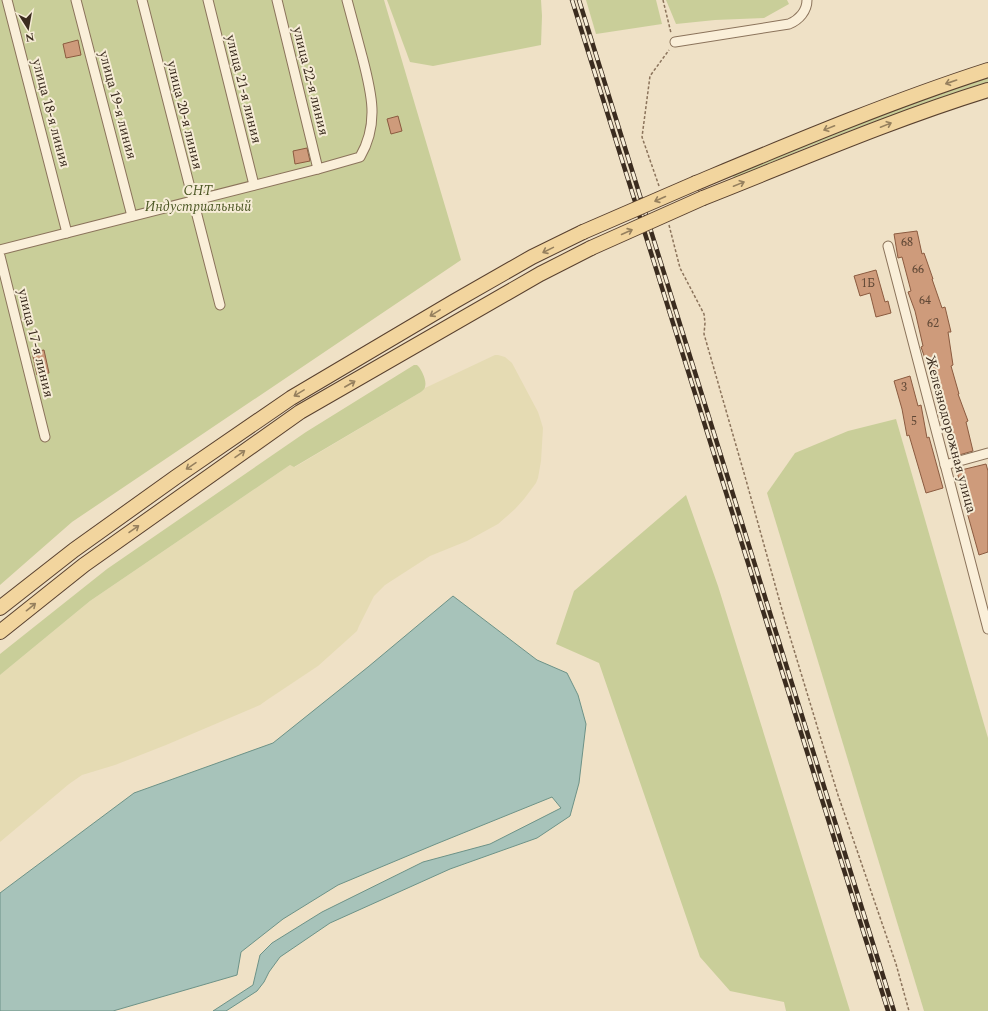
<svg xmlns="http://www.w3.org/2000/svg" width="988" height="1011" font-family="Spectral,serif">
<rect width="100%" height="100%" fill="#efe1c6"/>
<!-- farmland -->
<polygon fill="#e5dbb3" points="495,355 498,355 505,357 512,363 538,412 540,418 543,428 541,461 538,478 536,483 524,499 515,509 498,524 467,541 430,556 385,585 374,596 359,626 357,631 318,666 267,700 260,705 166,745 115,765 82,775 69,784 0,842 0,675 90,601 290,465 295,467 421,392 425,388"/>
<!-- green -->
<g fill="#c9ce99">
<polygon points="0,0 384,0 461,260 72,522 0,585"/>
<polygon points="387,0 541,0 542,16 541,45 433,66 410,62"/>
<polygon points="586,0 656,0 662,24 596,34"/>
<polygon points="666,0 787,0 789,4 764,18 715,20 676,24"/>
<polygon points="988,77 988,83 873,122 810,146 734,178 732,173 811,139"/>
<path d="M414 365H417L419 367C422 371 427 381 425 387 425 389 423 390 421 392L294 467 290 465 90 601 0 675V654L107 569 306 432Z"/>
<polygon points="896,419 988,738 988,1011 924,1011 767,493 795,453 848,431"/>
<polygon points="686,495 718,586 850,1011 786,1011 784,1002 730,991 700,957 599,663 556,644 574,591"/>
</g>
<!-- water -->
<polygon fill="#a7c3ba" stroke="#6d9287" points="453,596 537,660 567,673 578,695 586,724 579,783 570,816 537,838 450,869 330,923 280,957 269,972 264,982 257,991 226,1011 213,1011 253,985 260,955 272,943 322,912 423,862 490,844 561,808 552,797 436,844 338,885 283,919 241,952 237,975 113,1011 0,1011 0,893 134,793 273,743 368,667"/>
<!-- building -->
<g fill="#ce9b7b" stroke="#8b5b40">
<polygon points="78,40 81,55 66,58 63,44"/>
<polygon points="398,116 402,131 391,134 387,119"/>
<polygon points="307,148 310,161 295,164 293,151"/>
<polygon points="917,231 922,254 924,253 933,279 932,279 942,308 945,307 951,332 948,332 953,365 951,366 959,394 958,394 968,421 966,422 973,451 952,457 948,435 952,434 942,399 939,400 930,369 929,370 921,347 923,346 915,311 908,292 911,291 902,257 898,258 894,234"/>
<polygon points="876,270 885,302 888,301 891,313 876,317 870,293 860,296 854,276"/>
<polygon points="44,350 49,373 37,375 32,352"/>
<polygon points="910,376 918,406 921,405 927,438 929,437 943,488 926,493 909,435 907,436 902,409 894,381"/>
<polygon points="986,464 988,471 988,552 979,555 965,505 957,471"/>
</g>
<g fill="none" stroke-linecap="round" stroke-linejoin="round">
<!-- minor casing -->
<g stroke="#8b735b" stroke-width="11">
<g id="minor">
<polyline points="7,0 67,233"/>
<polyline points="76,0 132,216"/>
<polyline points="142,0 220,305"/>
<polyline points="208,0 254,185"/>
<polyline points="277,0 318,169"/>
<path d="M675 42 789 24C799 20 807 11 807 0"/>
<polyline points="888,246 988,629"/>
<path d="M0 250 318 169 360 157C380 123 371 91 362 56 357 37 352 19 347 0"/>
<polyline points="0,256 45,437"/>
<polyline points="945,465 988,453"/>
</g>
</g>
<!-- primary casing -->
<g stroke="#59412f" stroke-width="16">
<g id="primary">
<path d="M696 183C792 143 889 102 988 70"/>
<path d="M703 198C797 161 891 120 988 90"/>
<polyline points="0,608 74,550 176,477 291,398 455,301 532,257 583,232"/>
<polyline points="0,632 84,565 300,412 540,274 591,248"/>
</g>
</g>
<!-- path -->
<g stroke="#8b735b" stroke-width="1.5" stroke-dasharray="3 2" stroke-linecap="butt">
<polyline points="663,0 671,33"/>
<polyline points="659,186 642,137 650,76 669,50"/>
<polyline points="669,225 680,268 704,314 705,323 704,334 746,480 784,617 838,795 896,964 909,1011"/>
</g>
<!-- minor -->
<use href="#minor" stroke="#faefd9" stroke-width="9"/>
<!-- primary -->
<use href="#primary" stroke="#f2d59e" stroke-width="14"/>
<!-- rail casing -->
<g stroke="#3b2c1f" stroke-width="4.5">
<g id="rail">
<polyline points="572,0 888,1011"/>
<polyline points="579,0 894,1011"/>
</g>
</g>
<!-- rail -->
<use href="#rail" stroke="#f6ecd6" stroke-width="3" stroke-dasharray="9" stroke-linecap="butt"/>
<!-- primary-bridge casing -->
<g stroke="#59412f" stroke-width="16" stroke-linecap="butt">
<g id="primary-bridge">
<polyline points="583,232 696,183"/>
<polyline points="591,248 703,198"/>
</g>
</g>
<!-- primary-bridge -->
<use href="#primary-bridge" stroke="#f2d59e" stroke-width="14"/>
</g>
<!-- one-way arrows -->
<defs><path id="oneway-shaft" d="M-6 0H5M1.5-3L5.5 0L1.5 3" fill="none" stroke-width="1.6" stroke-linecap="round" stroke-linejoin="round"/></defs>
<g stroke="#96805e">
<use href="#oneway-shaft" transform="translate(951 82) rotate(161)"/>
<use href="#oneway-shaft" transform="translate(886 125) rotate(-22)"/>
<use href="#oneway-shaft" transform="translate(829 128) rotate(158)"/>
<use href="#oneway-shaft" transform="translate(739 184) rotate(-22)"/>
<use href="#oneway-shaft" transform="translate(660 199) rotate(156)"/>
<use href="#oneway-shaft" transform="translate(627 232) rotate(-24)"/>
<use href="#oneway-shaft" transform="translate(548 250) rotate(154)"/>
<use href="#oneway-shaft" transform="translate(435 313) rotate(149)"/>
<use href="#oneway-shaft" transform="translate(350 384) rotate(-30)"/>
<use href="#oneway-shaft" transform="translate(299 393) rotate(149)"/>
<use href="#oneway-shaft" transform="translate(240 454) rotate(-35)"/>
<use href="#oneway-shaft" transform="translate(191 466) rotate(146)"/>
<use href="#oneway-shaft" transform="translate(134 529) rotate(-35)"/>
<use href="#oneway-shaft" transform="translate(31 607) rotate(-39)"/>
</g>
<g text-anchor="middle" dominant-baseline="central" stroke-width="4" stroke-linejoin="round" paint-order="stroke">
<!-- number labels -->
<g font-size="12" fill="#604836">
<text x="907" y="242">68</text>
<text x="918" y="269">66</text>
<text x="868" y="283">1Б</text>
<text x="925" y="300">64</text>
<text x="933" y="323">62</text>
<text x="904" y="387">3</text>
<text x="914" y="421">5</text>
</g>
<!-- street labels -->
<g font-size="14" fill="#3b2c1f" stroke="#f6ecd6">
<text transform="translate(311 81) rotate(76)">улица 22-я линия</text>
<text transform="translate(244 89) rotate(76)">улица 21-я линия</text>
<text transform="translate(118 105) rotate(75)">улица 19-я линия</text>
<text transform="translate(51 113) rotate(75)">улица 18-я линия</text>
<text transform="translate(185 115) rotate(76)">улица 20-я линия</text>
<text transform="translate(36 343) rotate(76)">улица 17-я линия</text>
<text transform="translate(951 434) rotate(75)">Железнодорожная улица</text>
</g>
<!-- park labels -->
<g font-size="14" font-style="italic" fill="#4d5825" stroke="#f6ecd6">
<text x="198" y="190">СНТ<tspan x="198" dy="16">Индустриальный</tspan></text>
</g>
</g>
<!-- north arrow -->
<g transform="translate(28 28) rotate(169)" stroke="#f6ecd6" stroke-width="3" paint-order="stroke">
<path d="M0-3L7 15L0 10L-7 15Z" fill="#3b2c1f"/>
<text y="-6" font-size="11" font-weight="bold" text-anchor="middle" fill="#3b2c1f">N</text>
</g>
</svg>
